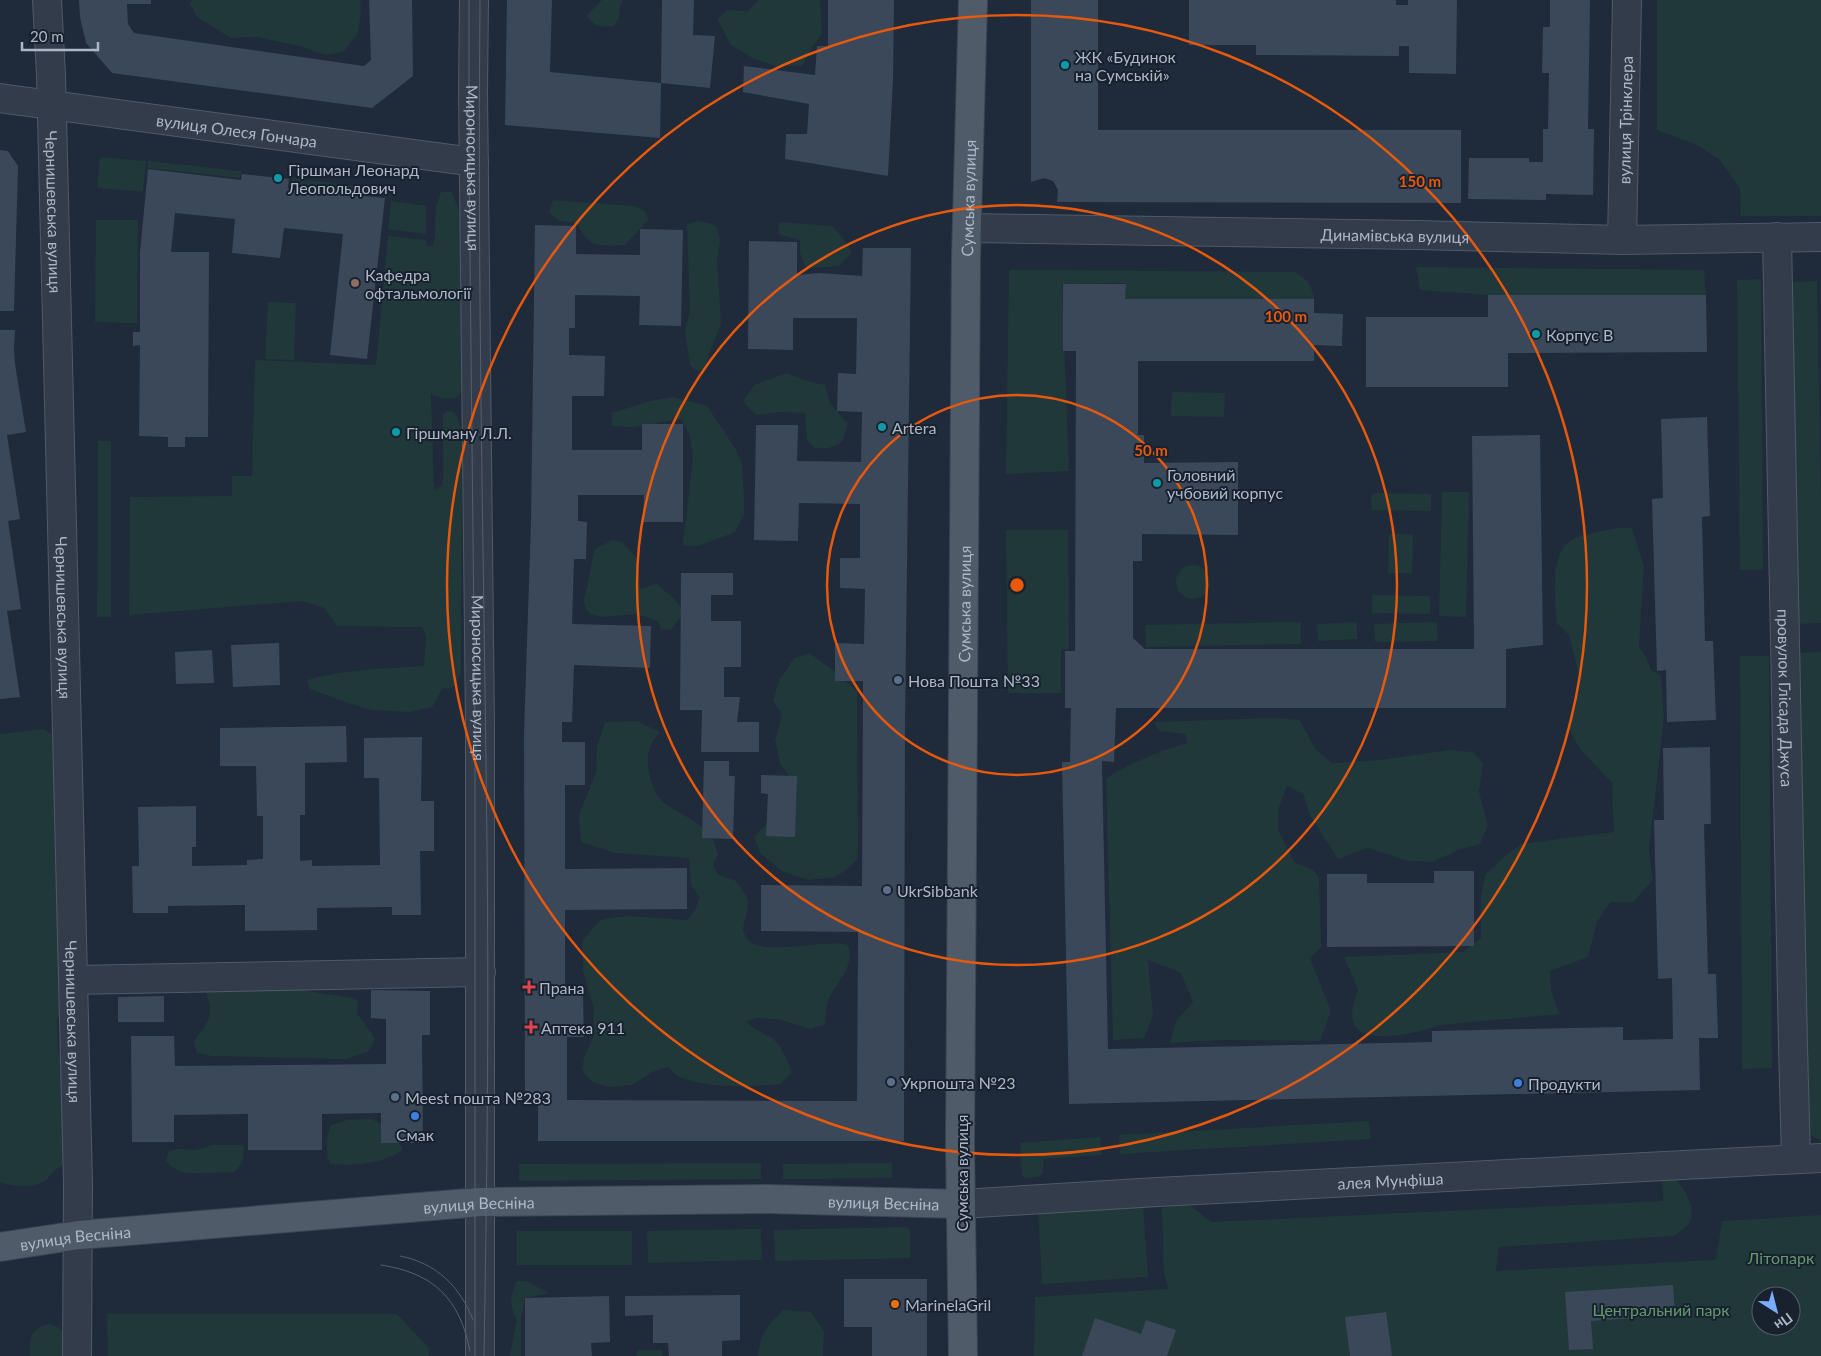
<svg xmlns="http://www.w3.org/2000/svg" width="1821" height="1356" font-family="Lato,sans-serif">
<rect width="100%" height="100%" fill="#1f2a3a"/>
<!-- green -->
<g fill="#21383b" fill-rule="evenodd">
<polygon points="192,0 360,0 361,11 358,33 343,52 325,55 303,47 257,37 231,38 197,17 190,3"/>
<path d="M602 0H623C616 9 624 14 614 26 599 27 595 28 587 15Z"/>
<polygon points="759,0 820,0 822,34 814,44 802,66 776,66 754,59 731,45 717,19 728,10 748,11"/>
<polygon points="1657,0 1821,0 1821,216 1741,216 1740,188 1719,159 1697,145 1657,130"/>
<polygon points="100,157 146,161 143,192 97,188"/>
<polygon points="148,161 241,171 240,178 148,168"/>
<polygon points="292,178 384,189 384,196 292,185"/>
<path d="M441 192H452L460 214 463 277 462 391 456 398H441L431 394 434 490 442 485C446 462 441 438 443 415L447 411 454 412 459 421 462 436 461 673 455 686 448 689 443 688 432 707 410 712 372 710 357 706 310 689 307 680C345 669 384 669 424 666L426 636 422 627 337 626 324 608 303 601 129 615 130 497 232 496V476H252L255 360 376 365 388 236 426 240 427 246H432L435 238 436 206Z"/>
<path d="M553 200 632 206C641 208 647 210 648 220L625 245C600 247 587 247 577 223L560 221 549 213Z"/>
<polygon points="391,201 426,206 426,234 388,229"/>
<polygon points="96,220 138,220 137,323 95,322"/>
<polygon points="697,221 710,223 717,227 720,240 717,262 721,324 709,354 705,369 696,370 690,365 685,332 690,310 687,224"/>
<polygon points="780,222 832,226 843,238 852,252 839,266 813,268 805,266 800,253 800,240 780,235 778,229"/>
<polygon points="1416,267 1704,270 1706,295 1488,295 1420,290"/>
<path d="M1009 270 1294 272C1308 279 1311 284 1314 299H1125V283L1062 284 1069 471 1006 474Z"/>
<polygon points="1761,279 1763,570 1740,570 1737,280"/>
<polygon points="1817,281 1821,504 1821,623 1794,624 1787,282"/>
<polygon points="268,302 296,303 294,360 265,359"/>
<polygon points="787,373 810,382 825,385 830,403 848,424 842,442 829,448 814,448 807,440 805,413 781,412 756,415 743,402 754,385"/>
<polygon points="1172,392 1225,393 1224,417 1171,416"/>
<polygon points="673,397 707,406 735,448 742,463 744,497 744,515 735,532 699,546 683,546 693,458 690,436 681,419 634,427 612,426 612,413 650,401"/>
<polygon points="98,441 111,441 111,617 97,617"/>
<polygon points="1442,492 1469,492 1466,617 1439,616"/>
<polygon points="1372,493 1431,494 1431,511 1371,510"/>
<path d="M1620 528H1632L1644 566 1639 647 1646 657 1651 670 1661 676 1664 718 1649 850 1653 880 1633 902H1611L1597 922 1588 957 1550 971 1551 990 1559 1014 1440 1025C1422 1032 1359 1048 1353 1021 1350 1010 1355 999 1358 990L1344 957 1463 952 1481 938V897L1484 880 1486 874 1504 857 1521 844 1614 832 1612 783 1580 749 1567 725 1577 695 1579 675 1569 635 1556 622C1556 600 1549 555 1570 541 1580 534 1608 530 1620 528Z"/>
<polygon points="1006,530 1068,530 1069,649 1061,650 1061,693 1008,693"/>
<polygon points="1389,534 1413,534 1412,573 1388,573"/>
<polygon points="612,540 622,542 637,558 636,573 641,589 656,584 675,599 684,612 671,630 661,629 658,621 636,614 602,617 590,614 586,609 583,600 587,589 594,550"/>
<circle cx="1193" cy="582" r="17"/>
<polygon points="1372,595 1430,596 1430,614 1372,613"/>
<polygon points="1301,622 1301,644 1146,647 1145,625"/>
<polygon points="1357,622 1357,639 1318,641 1317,624"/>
<polygon points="1437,622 1438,641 1375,642 1374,624"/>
<polygon points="1821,652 1821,1141 1804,1131 1797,653"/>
<polygon points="809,653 829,667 857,691 858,858 848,869 835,877 808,880 782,871 760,853 754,837 776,815 789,776 780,763 775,740 782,715 773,701 779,681 794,658"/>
<polygon points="1740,656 1769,656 1772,1068 1742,1069"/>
<path d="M1274 718 1300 720 1315 749 1332 763 1380 760 1449 750 1473 752 1483 763 1479 792 1488 825 1480 844 1458 850 1433 862 1408 861 1368 848 1338 859 1311 817 1303 794 1287 786 1278 810V830L1294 862 1313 870 1319 878 1321 947 1310 958 1331 1011 1320 1041 1221 1040 1170 1043 1176 1021 1193 1002 1181 973 1148 960 1153 1016 1144 1038 1113 1040 1106 778C1131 763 1160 750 1188 743L1185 734 1159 731 1154 722Z"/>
<path d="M637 721 660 732C645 748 646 763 652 783 654 788 657 796 661 800 674 812 700 821 712 837 715 841 716 850 718 855L713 865 718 875 736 881C739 886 745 893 747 898 750 907 744 920 743 930 744 933 746 937 748 940 765 957 823 938 848 945 856 966 836 982 828 1001 826 1008 826 1017 825 1024L811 1029 778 1019 757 1018 746 1021C754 1030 759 1031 769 1036 781 1043 787 1060 792 1072L781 1084C752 1087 707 1089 680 1077 675 1075 672 1071 668 1067L654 1071 632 1085 609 1087 592 1082 582 1070 584 1057 593 1038 594 1009 583 970 582 941 600 920 628 916 687 920 695 910 700 898 691 885 689 858 615 853 581 842 579 815 596 772 597 747 605 722Z"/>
<path d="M44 729 54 736 68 958 59 989 60 1015 57 1019 58 1053 62 1057 63 1150 65 1158 62 1166C51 1171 54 1172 47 1179 37 1188 12 1188 0 1182V734Z"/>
<path d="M251 982 352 998 358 1001 357 1013 375 1039 369 1051 347 1059 212 1056 197 1053 194 1041C212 1017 214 1015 204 987Z"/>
<path d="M372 1119 394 1132 403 1150C382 1164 355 1166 330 1164 325 1151 326 1137 331 1125L347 1120Z"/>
<polygon points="1369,1121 1371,1139 1120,1154 1119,1135"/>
<polygon points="1100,1137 1102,1155 1043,1159 1043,1172 1039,1177 1026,1178 1022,1175 1020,1143"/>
<path d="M212 1145H243C245 1157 243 1163 234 1172 226 1173 218 1172 210 1173 193 1173 178 1176 166 1161L169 1151 178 1149 196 1150Z"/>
<polygon points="761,1163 761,1179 519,1181 519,1164"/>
<polygon points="892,1163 892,1178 783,1179 783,1164"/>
<path d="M1662 1176C1666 1177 1671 1177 1674 1179 1684 1186 1695 1207 1691 1219 1688 1227 1680 1232 1674 1236L1499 1247 1496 1271 1716 1260 1722 1221 1821 1215V1356H1034L1035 1297 1168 1289 1164 1273 1162 1209 1172 1204 1186 1202 1211 1222 1663 1201ZM1761 1296H1791V1326H1761Z"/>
<polygon points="1143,1202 1148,1277 1042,1284 1038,1209"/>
<polygon points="907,1227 910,1231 910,1258 775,1261 774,1230"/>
<polygon points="761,1229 762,1260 648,1263 647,1231"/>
<rect x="517" y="1231" width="115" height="34"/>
<path d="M516 1281H526L549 1293 525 1298 521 1318V1356H510L517 1319C508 1304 511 1297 516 1281Z"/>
<path d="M783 1310 811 1312 824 1331 823 1356H758C761 1331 766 1328 783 1310Z"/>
<polygon points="107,1314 397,1314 429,1348 429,1356 108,1356"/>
<path d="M49 1324C68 1328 65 1339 66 1356H30C30 1338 29 1329 49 1324Z"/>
<polygon points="638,1350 662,1350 662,1356 636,1356"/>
</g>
<!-- building -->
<g fill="#3b485a">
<polygon points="79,0 151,0 151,4 127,4 128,24 134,33 364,66 371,60 369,0 412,0 413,76 372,108 112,73 86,43 80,17"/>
<polygon points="507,0 552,0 550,72 661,83 660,138 505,125"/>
<polygon points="662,0 694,0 693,35 715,36 710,88 661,83"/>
<polygon points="828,0 894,0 893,80 888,176 785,159 786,134 807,134 809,104 743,92 744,66 815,75 817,46 828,46"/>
<polygon points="1031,0 1098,0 1098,130 1461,130 1461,203 1057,202 1058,190 1053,181 1044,178 1031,182"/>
<polygon points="1189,0 1396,0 1396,5 1408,5 1408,0 1457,0 1456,74 1409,73 1409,46 1399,46 1399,56 1256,55 1256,45 1189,45"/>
<polygon points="1550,0 1590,0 1588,129 1594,129 1593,195 1546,194 1546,200 1468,199 1469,158 1529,158 1529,162 1543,162 1543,129 1548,129 1549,73 1542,73 1543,27 1550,27"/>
<polygon points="0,150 8,151 18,166 14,311 0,311"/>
<polygon points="148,169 241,180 242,174 289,179 288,188 385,198 367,359 330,355 343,234 284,228 280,258 232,253 235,219 175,213 171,252 209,252 208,437 185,437 185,447 168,447 168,437 139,436 140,345 133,346 133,332 140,332 140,252"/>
<polygon points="535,225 576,226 576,254 640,255 640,229 683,230 681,326 639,325 640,296 575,295 575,328 569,328 569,355 605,356 604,396 572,396 572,450 642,450 642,424 683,424 683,522 643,522 644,495 578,495 578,521 587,522 586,559 574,559 572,624 651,626 650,668 574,665 572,722 562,722 562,742 585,742 585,785 565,785 565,869 687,868 687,909 565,910 565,994 583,994 584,1037 567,1037 567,1100 857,1101 858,932 761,931 761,885 862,886 863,681 835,681 835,643 864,644 865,589 840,588 840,558 860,558 860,504 799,503 798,541 754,540 756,425 798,425 797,461 861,462 862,412 837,411 838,373 856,374 857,318 793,318 793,350 748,349 749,241 797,242 797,275 819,273 862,276 863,248 911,248 905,723 904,1141 538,1141 538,1100 525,1100 524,733 531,521"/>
<polygon points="1063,284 1126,284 1125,299 1314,299 1314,313 1343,314 1342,346 1314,345 1314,361 1138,361 1138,435 1144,435 1144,463 1238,462 1238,535 1142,534 1142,561 1133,561 1133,638 1145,649 1474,649 1472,436 1540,435 1543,645 1506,649 1506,708 1116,708 1114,762 1102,761 1108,1049 1432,1042 1432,1031 1623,1027 1623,1040 1673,1039 1672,978 1658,979 1654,820 1664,820 1663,748 1710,747 1711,824 1704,824 1708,974 1716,974 1718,1038 1699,1038 1700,1090 1069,1104 1062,762 1070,762 1071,708 1065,708 1065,651 1075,651 1076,351 1063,351"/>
<polygon points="1488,295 1706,295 1707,352 1508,353 1508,387 1366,387 1366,317 1488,317"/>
<polygon points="0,330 15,330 14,349 15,364 26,432 7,435 20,519 8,521 21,609 7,611 20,697 0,699"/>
<polygon points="1707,417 1710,516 1702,517 1705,641 1713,641 1716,720 1667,722 1666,670 1657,671 1652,499 1663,498 1661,419"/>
<polygon points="681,573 733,573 733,595 711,595 711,621 741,621 741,667 724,667 724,697 740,697 737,722 759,722 759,752 701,752 702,710 680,710"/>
<polygon points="279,643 280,685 233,687 231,645"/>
<polygon points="212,650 214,683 176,684 175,652"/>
<polygon points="346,726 347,762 305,763 305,815 300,815 300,861 312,860 312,866 380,865 379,778 364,778 364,738 422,737 421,801 434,801 434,851 420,851 421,915 392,915 392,907 317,908 317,930 245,931 245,905 168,906 168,913 133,913 132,866 139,866 138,807 196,806 196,847 192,847 192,866 247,865 247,860 263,859 263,816 257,816 256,766 220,766 220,728"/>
<polygon points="704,761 729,761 729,776 735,776 733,839 702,838"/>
<polygon points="761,775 797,776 795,837 766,836 768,794 761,793"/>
<polygon points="1434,871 1474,871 1474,946 1327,947 1327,874 1367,874 1367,883 1434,883"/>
<polygon points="371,990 430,991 430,1035 422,1035 423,1143 381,1143 381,1113 322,1114 322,1150 248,1150 248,1114 174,1115 174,1142 132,1142 131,1036 174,1036 175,1066 386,1064 386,1019 371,1018"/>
<polygon points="164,996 164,1022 118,1022 118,997"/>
<polygon points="844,1279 927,1279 927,1356 872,1356 872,1327 844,1327"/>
<polygon points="1673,1285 1675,1315 1591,1321 1593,1349 1569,1350 1565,1292"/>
<polygon points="740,1295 740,1340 722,1341 722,1356 669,1356 668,1343 653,1343 653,1315 625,1316 625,1296"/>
<polygon points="609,1296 610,1342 591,1343 592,1356 525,1356 525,1298"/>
<polygon points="1386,1312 1392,1356 1350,1356 1345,1317"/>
<polygon points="1095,1318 1141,1334 1146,1320 1176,1330 1167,1356 1082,1356"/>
</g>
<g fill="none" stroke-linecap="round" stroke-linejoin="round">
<!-- minor casing -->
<g stroke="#505a68" stroke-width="30">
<g id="minor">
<path id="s1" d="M474 0 473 91 480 725V1356"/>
<path id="s2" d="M1777 237 1793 1047 1796 1159"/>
<path id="s3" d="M1622 240 1627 0"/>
<polyline points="73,980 481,972"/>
<path id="s4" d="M961 1204 1157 1192 1821 1158"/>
</g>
</g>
<!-- tertiary casing -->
<g stroke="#505a68" stroke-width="30">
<g id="tertiary">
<path id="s5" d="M47 0 51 75 78 1184 77 1356"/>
<path id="s6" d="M0 98 474 162"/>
<path id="s7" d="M967 228 1417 235 1622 240 1821 237"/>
</g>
</g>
<!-- primary casing -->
<g stroke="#3c4554" stroke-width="30">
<g id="primary">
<path id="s8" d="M0 1247 79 1235 481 1202 768 1199 961 1204"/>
<path id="s9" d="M963 1356 960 1145 966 257 973 0"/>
</g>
</g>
<!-- minor -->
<use href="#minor" stroke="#333c4a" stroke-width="28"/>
<!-- tertiary -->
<use href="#tertiary" stroke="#333c4a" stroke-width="28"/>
<!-- primary -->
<use href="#primary" stroke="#505b6a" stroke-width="28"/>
<!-- tram -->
<g stroke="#546072" stroke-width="1">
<polyline points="469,0 469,161 475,724 475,1356"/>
<path d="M480 0C477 282 484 563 487 845 489 1015 487 1186 484 1356"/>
<path d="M400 1256C436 1263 460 1286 473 1320"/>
<path d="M381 1265C434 1273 460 1299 470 1351"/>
</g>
</g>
<!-- distance rings -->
<g fill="none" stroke="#e8590c" stroke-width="2.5">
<circle cx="1017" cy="585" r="190"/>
<circle cx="1017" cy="585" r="380"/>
<circle cx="1017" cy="585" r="570"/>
</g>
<!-- markers -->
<g fill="#0f9aa8" stroke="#18222e" stroke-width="2">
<circle cx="1065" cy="65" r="5"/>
<circle cx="278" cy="178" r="5"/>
<circle cx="1536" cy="334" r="5"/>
<circle cx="882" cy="427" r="5"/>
<circle cx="396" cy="432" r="5"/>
<circle cx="1157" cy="483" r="5"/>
</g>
<circle fill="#8d6e63" stroke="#18222e" stroke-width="2" cx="355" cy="283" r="5"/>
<g fill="#5c6f8a" stroke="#18222e" stroke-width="2">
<circle cx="898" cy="680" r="5"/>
<circle cx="887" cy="890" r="5"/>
<circle cx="891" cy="1082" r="5"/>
<circle cx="395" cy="1097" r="5"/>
</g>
<g fill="#e0444e" stroke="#18222e" stroke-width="2">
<path d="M526.5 979.5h5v5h5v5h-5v5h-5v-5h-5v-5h5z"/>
<path d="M528.5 1019.5h5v5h5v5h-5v5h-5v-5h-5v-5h5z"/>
</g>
<g fill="#3f7fe0" stroke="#18222e" stroke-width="2">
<circle cx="1518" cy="1083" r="5"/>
<circle cx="415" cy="1116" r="5"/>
</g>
<circle fill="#e8710a" stroke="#18222e" stroke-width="2" cx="895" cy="1304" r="5"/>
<g text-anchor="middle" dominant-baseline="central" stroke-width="4" stroke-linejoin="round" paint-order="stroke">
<!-- poi labels -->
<g font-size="16" fill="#adb7c7" stroke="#18222e" text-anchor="start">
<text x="1075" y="56">ЖК «Будинок<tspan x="1075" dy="18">на Сумській»</tspan></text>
<text x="288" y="169">Гіршман Леонард<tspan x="288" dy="18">Леопольдович</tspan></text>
<text x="365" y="274">Кафедра<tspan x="365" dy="18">офтальмології</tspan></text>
<text x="1546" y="334">Корпус В</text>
<text x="892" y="427">Artera</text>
<text x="406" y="432">Гіршману Л.Л.</text>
<text x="1167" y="474">Головний<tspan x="1167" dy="18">учбовий корпус</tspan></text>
<text x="908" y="680">Нова Пошта №33</text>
<text x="897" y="890">UkrSibbank</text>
<text x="539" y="987">Прана</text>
<text x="541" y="1027">Аптека 911</text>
<text x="901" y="1082">Укрпошта №23</text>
<text x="1528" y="1083">Продукти</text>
<text x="405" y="1097">Meest пошта №283</text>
<text x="415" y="1134" text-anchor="middle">Смак</text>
<text x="905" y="1304">MarinelaGril</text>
</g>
<!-- street labels -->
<g font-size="16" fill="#adb7c7" stroke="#18222e">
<text stroke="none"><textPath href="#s3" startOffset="120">вулиця Трінклера</textPath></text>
<text stroke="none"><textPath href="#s6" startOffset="239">вулиця Олеся Гончара</textPath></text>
<text stroke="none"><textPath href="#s1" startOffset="168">Мироносицька вулиця</textPath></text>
<text stroke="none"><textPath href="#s9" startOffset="1158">Сумська вулиця</textPath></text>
<text stroke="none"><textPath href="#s5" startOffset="212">Чернишевська вулиця</textPath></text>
<text stroke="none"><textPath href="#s7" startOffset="428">Динамівська вулиця</textPath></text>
<text stroke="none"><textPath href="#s9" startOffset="752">Сумська вулиця</textPath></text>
<text stroke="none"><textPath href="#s5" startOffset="618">Чернишевська вулиця</textPath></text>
<text stroke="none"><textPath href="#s1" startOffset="678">Мироносицька вулиця</textPath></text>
<text stroke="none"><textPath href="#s2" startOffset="461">провулок Глісада Джуса</textPath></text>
<text stroke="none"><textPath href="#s5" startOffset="1022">Чернишевська вулиця</textPath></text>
<text transform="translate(961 1173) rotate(-90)">Сумська вулиця</text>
<text stroke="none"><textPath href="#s4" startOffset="430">алея Мунфіша</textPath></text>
<text stroke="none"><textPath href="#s8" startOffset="886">вулиця Весніна</textPath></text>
<text stroke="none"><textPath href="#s8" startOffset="481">вулиця Весніна</textPath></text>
<text stroke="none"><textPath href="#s8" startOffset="76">вулиця Весніна</textPath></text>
</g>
<!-- park labels -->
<g font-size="16" fill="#63996f" stroke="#18222e">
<text x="1781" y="1257">Літопарк</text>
<text x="1661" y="1309">Центральний парк</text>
</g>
</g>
<circle cx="1017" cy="585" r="8" fill="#e8590c" stroke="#18222e" stroke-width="2.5"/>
<g font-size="15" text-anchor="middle" font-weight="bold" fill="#e8590c" stroke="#18222e" stroke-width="4" stroke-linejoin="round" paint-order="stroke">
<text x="1420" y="187">150 m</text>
<text x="1286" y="322">100 m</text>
<text x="1151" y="456">50 m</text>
</g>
<!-- north arrow -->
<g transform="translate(1776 1311) rotate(144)"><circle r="24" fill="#18222e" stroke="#545e6b"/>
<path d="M0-4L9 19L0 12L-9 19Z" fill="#7aadff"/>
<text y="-8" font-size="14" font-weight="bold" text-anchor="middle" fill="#adb7c7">Пн</text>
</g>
<!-- scale -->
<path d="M22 42v8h76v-8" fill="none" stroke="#adb7c7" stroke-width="2.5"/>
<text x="30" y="42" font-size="15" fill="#adb7c7" stroke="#18222e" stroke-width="4" paint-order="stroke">20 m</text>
</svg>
